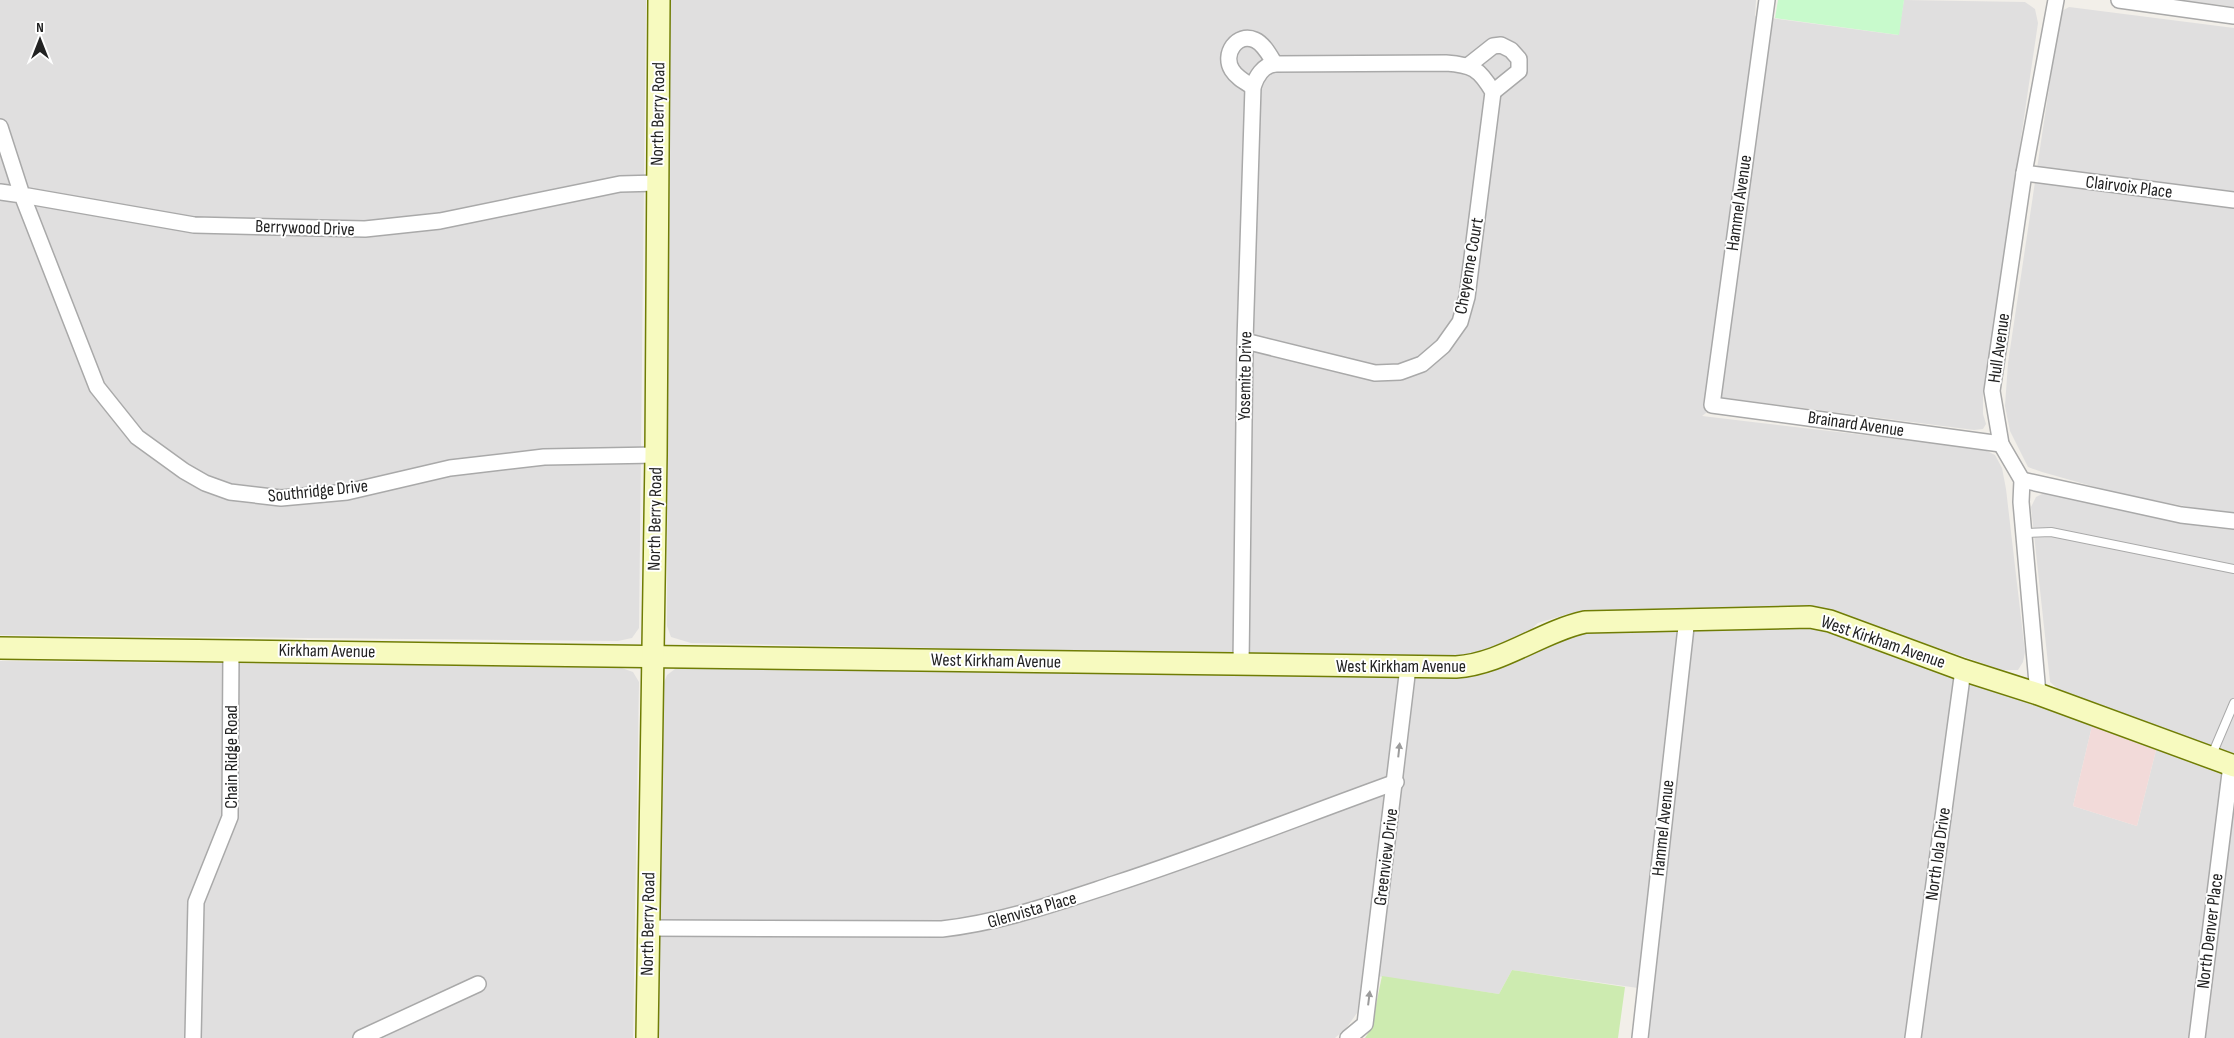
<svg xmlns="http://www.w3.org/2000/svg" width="2234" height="1038" font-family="'Sofia Sans Condensed',sans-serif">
<rect width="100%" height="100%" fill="#f2efe9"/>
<!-- residential -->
<g fill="#e0dfdf">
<polygon points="0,0 646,0 639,628 632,638 618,641 0,635"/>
<polygon points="669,0 1756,0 1755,16 1898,35 1904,0 2025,2 2035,9 2038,23 1983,395 1983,414 1986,424 1983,429 1974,430 1726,398 1702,416 1983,449 1995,455 2002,468 2006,489 2025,652 2023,662 2018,670 2002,670 1823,608 1789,607 1571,613 1538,623 1528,632 1495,649 1456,658 691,643 671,637 667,626"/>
<polygon points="2181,0 2234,0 2234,7 2221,5"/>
<polygon points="2069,7 2234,28 2234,513 2200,509 2120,494 2042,472 2028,467 2010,431 2005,406 2008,363 2059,21 2062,11"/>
<polygon points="2044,493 2212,528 2234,530 2234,754 2059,690 2050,682 2031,507 2036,497"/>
<polygon points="1811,627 2018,698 2092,726 2073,806 2137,826 2156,750 2234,779 2234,1038 1647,1038 1652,990 1512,970 1499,994 1363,974 1357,1013 1347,1027 1335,1038 657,1038 663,685 667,675 675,669 692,665 1466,677 1490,673 1516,659 1574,635 1592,630"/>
<polygon points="0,661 619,667 633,672 639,682 633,1038 0,1038"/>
</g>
<!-- commercial -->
<polygon fill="#f2dad9" points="2092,726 2156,750 2137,826 2073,806"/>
<!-- grass -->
<polygon fill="#cdebb0" points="1512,970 1625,987 1618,1038 1365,1038 1371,1029 1382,976 1499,994"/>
<!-- park -->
<polygon fill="#c8facc" points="1778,0 1904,0 1899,35 1775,18"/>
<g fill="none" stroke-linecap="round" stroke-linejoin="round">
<!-- lane casing -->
<g stroke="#a9a9a9" stroke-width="10">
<g id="lane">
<polyline points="2024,533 2051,532 2234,569"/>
<polyline points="2211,757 2234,703"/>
</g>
</g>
<!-- street casing -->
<g stroke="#a9a9a9" stroke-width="18">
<g id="street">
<polyline points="1767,0 1712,405 2001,444"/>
<polyline points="2119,0 2234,16"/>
<polyline points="1469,65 1493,46 1501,45 1511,50 1519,59 1519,71 1493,92"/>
<path d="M1253 87C1245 82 1237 78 1232 70 1222 54 1237 32 1255 40 1264 44 1270 56 1275 64"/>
<polyline points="0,127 22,195 194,225 365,229 440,221 620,184 658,183"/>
<polyline points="2024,173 2234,200"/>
<polyline points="0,192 22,195 97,387 137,437 184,471 205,483 230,492 281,498 347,492 450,468 544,457 656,455"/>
<polyline points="2022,480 2181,515 2234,521"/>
<path d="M1241 665 1245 341 1253 87C1256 77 1263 65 1275 64L1446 63C1472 65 1479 68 1493 92L1467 297 1460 322 1443 346 1422 364 1400 372 1375 373 1245 341"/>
<polyline points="2038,694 2021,502 2022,480 2001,444 1992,391 2024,173 2056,0"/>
<path d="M648 928 942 929C1003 922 1056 903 1114 884 1209 853 1302 816 1396 782"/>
<polyline points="193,1038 196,902 230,817 231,650"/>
<polyline points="361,1038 478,984"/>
<polyline points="1348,1038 1365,1024 1408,667"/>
<polyline points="1640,1038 1687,618"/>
<polyline points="1913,1038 1963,670"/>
<polyline points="2197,1038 2231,765"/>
</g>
</g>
<!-- secondary casing -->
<g stroke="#707d05" stroke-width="24">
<g id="secondary">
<path d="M0 648 1456 667C1502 664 1540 632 1585 622L1810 617 1830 621 1963 670 2038 694 2234 766"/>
<polyline points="647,1038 656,455 659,0"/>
</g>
</g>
<!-- lane -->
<use href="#lane" stroke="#fff" stroke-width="8"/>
<!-- street -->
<use href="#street" stroke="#fff" stroke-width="15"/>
<!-- secondary -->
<use href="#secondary" stroke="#f7fabf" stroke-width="21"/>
</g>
<!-- one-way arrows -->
<defs><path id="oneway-solid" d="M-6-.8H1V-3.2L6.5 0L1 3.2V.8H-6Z" transform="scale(1.25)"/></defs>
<g fill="#9c9c9c">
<use href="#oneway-solid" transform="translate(1399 750) rotate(-84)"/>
<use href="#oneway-solid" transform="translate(1369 998) rotate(-83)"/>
</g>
<g text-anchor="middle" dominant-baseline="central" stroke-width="4" stroke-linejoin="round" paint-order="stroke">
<!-- street labels -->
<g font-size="18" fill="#222" stroke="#fff">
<text transform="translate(658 114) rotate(-89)">North Berry Road</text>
<text transform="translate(2129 187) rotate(7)">Clairvoix Place</text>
<text transform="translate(1739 203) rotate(-82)">Hammel Avenue</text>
<text transform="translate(305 228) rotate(2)">Berrywood Drive</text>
<text transform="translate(1469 266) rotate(-80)">Cheyenne Court</text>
<text transform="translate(1999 348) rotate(-82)">Hull Avenue</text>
<text transform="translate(1245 376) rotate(-89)">Yosemite Drive</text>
<text transform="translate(1856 424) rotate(8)">Brainard Avenue</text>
<text transform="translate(318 491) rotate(-6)">Southridge Drive</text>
<text transform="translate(655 519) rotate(-89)">North Berry Road</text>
<text transform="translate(1883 642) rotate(19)">West Kirkham Avenue</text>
<text transform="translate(327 651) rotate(1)">Kirkham Avenue</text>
<text transform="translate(996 661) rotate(1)">West Kirkham Avenue</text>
<text x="1401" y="666">West Kirkham Avenue</text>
<text transform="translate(231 757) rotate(-90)">Chain Ridge Road</text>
<text transform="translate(1663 828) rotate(-84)">Hammel Avenue</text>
<text transform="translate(1938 854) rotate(-82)">North Iola Drive</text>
<text transform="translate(1386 857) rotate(-83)">Greenview Drive</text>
<text transform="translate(1032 910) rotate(-16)">Glenvista Place</text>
<text transform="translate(648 924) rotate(-89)">North Berry Road</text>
<text transform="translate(2210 931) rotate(-83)">North Denver Place</text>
</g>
</g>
<!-- north arrow -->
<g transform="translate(40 40)" stroke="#ffffff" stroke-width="4" paint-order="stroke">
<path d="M0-4L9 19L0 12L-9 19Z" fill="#222222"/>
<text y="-8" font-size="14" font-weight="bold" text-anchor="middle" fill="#222222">N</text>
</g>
</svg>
